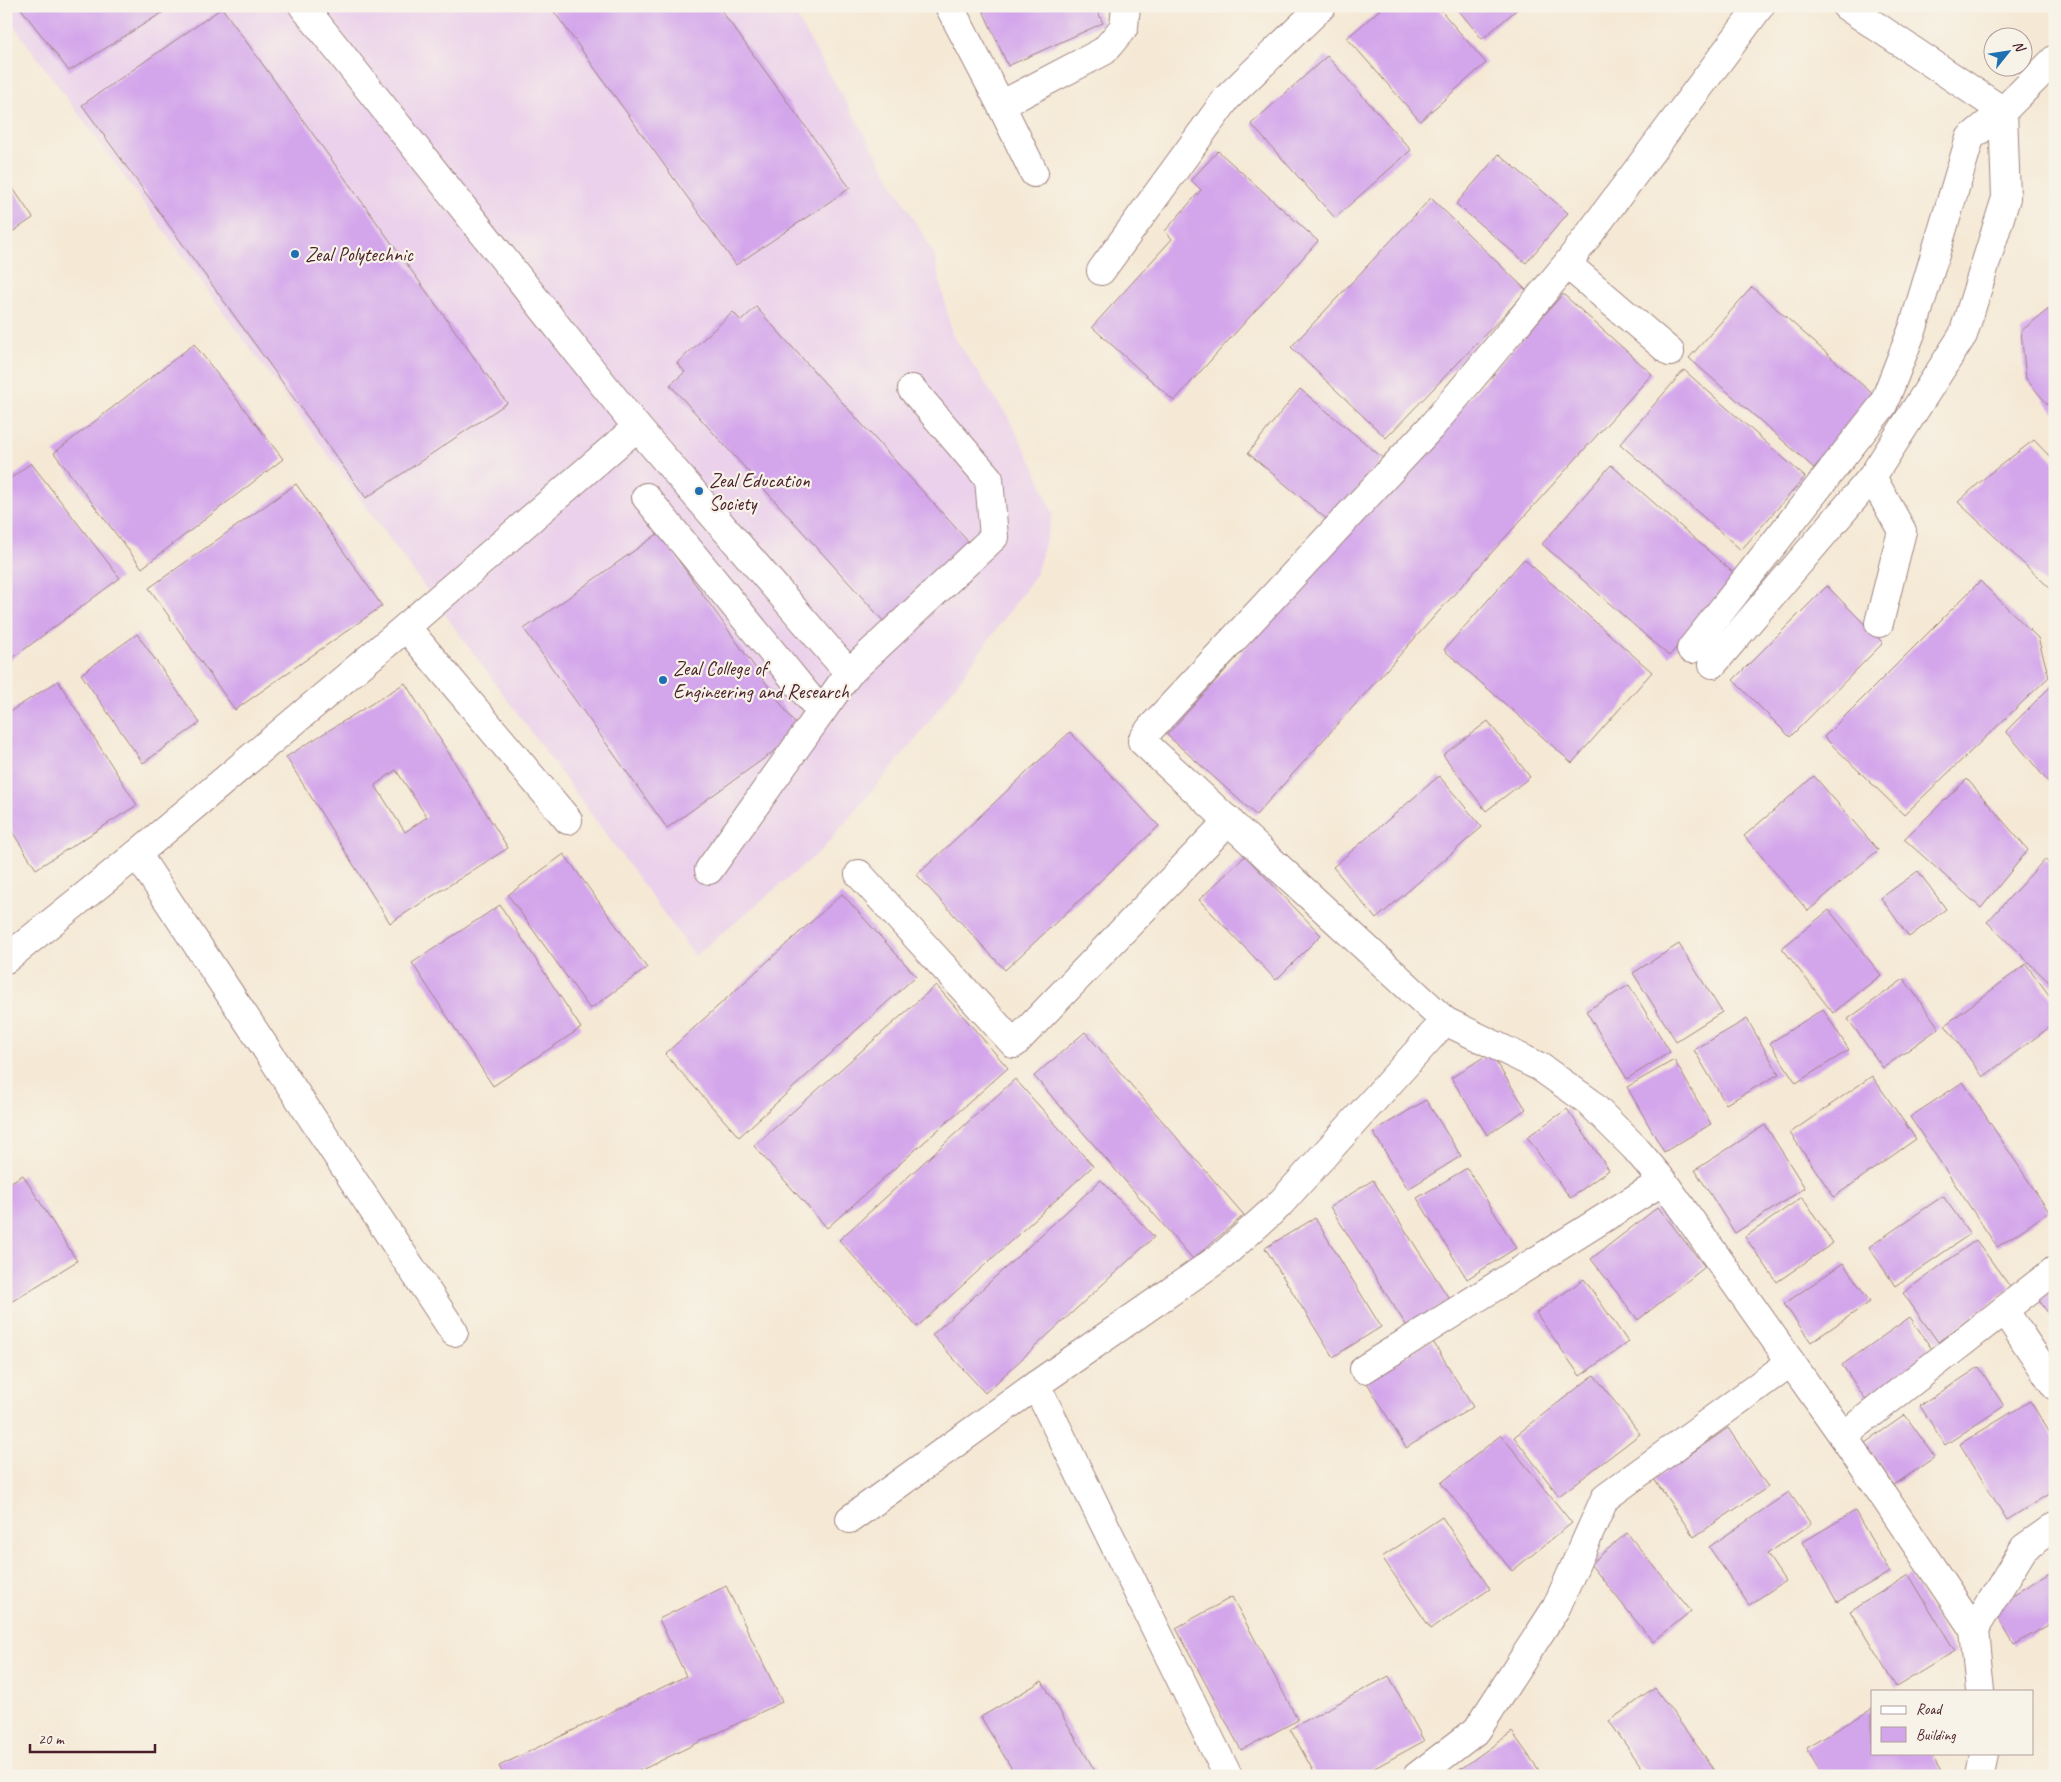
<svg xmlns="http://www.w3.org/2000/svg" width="2061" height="1782" font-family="Caveat,sans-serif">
<rect width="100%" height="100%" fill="#f7f3e8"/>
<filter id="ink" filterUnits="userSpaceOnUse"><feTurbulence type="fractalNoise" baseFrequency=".02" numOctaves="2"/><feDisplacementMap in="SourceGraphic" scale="10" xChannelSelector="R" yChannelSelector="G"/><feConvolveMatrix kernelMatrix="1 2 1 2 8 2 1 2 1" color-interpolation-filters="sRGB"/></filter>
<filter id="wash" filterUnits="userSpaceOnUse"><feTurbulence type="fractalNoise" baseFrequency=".0096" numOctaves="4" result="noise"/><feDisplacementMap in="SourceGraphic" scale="20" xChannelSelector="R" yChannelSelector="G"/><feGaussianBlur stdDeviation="1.12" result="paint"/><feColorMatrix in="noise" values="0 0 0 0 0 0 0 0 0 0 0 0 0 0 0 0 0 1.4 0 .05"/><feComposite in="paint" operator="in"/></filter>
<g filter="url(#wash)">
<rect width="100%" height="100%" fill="#f5e9d5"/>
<!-- built -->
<polygon fill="#ebd1eb" points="6,6 790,6 934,254 952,334 1008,417 1035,468 1053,514 1036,575 917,738 821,851 695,956 6,15"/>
<g id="blocks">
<!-- building -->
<g fill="#d3a5eb" fill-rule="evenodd">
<polygon points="19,6 162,6 165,11 69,71"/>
<polygon points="550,6 718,6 850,188 736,265"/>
<polygon points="981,6 1095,6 1103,23 1008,66"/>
<polygon points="1384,6 1437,6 1486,63 1420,121 1347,38"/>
<polygon points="1455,6 1521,6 1482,39"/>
<polygon points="222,8 507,403 366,498 82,105"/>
<polygon points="1327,56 1411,150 1335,218 1251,124"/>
<polygon points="1218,151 1318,241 1174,401 1092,327 1172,239 1165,231 1201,190 1191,180"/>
<polygon points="1499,154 1568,213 1526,263 1456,204"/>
<polygon points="6,178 33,218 6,236"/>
<polygon points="1431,198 1527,291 1386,438 1291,347"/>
<polygon points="1752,287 1876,397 1814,468 1689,358"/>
<polygon points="1563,294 1652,374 1256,815 1167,735"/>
<polygon points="2055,304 2055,413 2026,379 2021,331"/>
<polygon points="756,307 973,547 887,625 670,385 685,372 677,363 733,312 741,321"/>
<polygon points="194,344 283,459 142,568 54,453"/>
<polygon points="1684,370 1805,477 1741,550 1620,444"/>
<polygon points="1300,389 1383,458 1330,522 1248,453"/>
<polygon points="2034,440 2055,462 2055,593 1958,502 1989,474"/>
<polygon points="31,463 120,578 6,663 6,482"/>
<polygon points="1611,465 1738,577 1669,656 1542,544"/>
<polygon points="296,484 382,606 235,710 149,588"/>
<polygon points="659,533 801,732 667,828 524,629"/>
<polygon points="1524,559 1652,672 1572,763 1444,650"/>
<polygon points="1980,581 2038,638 2049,677 1904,815 1824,737"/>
<polygon points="1827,586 1883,643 1790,737 1733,680"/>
<polygon points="137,634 200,723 143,763 81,674"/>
<polygon points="58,681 137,805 36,869 6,822 6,714"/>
<polygon points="2055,682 2055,790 2006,731"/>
<path d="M405 683 508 848 390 923 286 757ZM396 770 427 817 405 832 375 785Z"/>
<polygon points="1488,721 1530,777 1486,811 1443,755"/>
<polygon points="1070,732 1159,826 1005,970 917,875"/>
<polygon points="1439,776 1482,827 1376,919 1333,867"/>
<polygon points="1814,776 1878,850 1808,911 1744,836"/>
<polygon points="1967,779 2028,850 1981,908 1904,839"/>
<polygon points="564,854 647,968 590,1009 508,895"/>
<polygon points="1245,856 1321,935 1276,980 1199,900"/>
<polygon points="2045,859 2055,870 2055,988 1987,922"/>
<polygon points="1918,871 1946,909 1909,937 1881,898"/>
<polygon points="842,894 916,976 739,1137 665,1054"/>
<polygon points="500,905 581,1028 493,1086 412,963"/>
<polygon points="1829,910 1881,975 1833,1013 1782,948"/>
<polygon points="1679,944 1722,1012 1676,1041 1633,973"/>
<polygon points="2026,964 2055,1003 2055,1023 1983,1077 1945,1025"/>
<polygon points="1904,979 1939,1028 1883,1068 1848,1019"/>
<polygon points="936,985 1008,1068 827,1228 754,1146"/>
<polygon points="1629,985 1670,1052 1627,1079 1586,1011"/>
<polygon points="1823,1009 1849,1050 1796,1083 1770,1043"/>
<polygon points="1747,1019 1779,1074 1726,1104 1694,1050"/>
<polygon points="1085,1032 1244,1215 1193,1259 1034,1076"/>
<polygon points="1490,1053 1526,1109 1487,1135 1451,1078"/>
<polygon points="1674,1060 1711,1124 1664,1152 1627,1087"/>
<polygon points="1872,1076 1916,1139 1834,1197 1790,1133"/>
<polygon points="1015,1079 1093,1166 917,1327 839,1240"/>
<polygon points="1963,1082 2049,1212 1997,1247 1910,1117"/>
<polygon points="1426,1100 1461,1156 1408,1189 1373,1132"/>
<polygon points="1567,1109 1609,1170 1570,1198 1527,1137"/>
<polygon points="1765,1125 1805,1188 1735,1233 1695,1170"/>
<polygon points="1467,1168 1516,1248 1467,1279 1417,1198"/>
<polygon points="23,1175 77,1261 6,1305 6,1185"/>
<polygon points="1101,1180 1154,1237 985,1393 932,1335"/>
<polygon points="1373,1180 1450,1300 1408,1328 1330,1207"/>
<polygon points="1943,1196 1970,1234 1895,1286 1869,1247"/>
<polygon points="1802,1197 1833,1243 1777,1282 1745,1237"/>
<polygon points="1658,1207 1705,1267 1638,1320 1591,1259"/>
<polygon points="1315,1218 1381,1327 1333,1357 1265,1248"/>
<polygon points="1976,1240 2011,1288 1938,1342 1903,1293"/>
<polygon points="1843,1263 1870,1302 1811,1342 1784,1304"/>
<polygon points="1584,1279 1628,1342 1580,1376 1536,1313"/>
<polygon points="2055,1289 2055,1323 2039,1300"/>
<polygon points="1910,1317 1938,1358 1870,1406 1842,1365"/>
<polygon points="1432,1340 1473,1407 1406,1448 1366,1381"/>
<polygon points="1979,1367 2004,1406 1945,1445 1920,1406"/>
<polygon points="1594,1375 1640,1434 1559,1496 1514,1437"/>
<polygon points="2030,1401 2055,1441 2055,1490 2007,1520 1960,1444"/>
<polygon points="1905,1415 1935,1457 1894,1485 1865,1443"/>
<polygon points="1728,1428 1768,1487 1694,1537 1654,1479"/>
<polygon points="1501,1435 1572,1523 1512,1571 1441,1483"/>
<polygon points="1789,1492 1811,1524 1767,1554 1785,1581 1749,1605 1709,1547"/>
<polygon points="1855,1511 1890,1572 1837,1602 1803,1542"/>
<polygon points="1442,1517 1490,1589 1431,1629 1382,1557"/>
<polygon points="1627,1533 1691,1611 1653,1642 1590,1564"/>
<polygon points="2055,1570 2055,1621 2014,1645 1992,1607"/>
<polygon points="1909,1575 1955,1651 1896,1687 1850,1611"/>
<polygon points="726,1586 782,1702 629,1776 504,1776 499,1766 686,1676 659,1619"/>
<polygon points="1232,1597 1298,1720 1241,1750 1176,1628"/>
<polygon points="1389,1676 1424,1741 1360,1776 1316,1776 1290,1729"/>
<polygon points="1042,1681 1098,1776 1016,1776 981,1717"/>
<polygon points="1655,1688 1719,1776 1648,1776 1609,1721"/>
<polygon points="1872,1709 1872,1753 1931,1753 1944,1776 1823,1776 1806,1748"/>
<polygon points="1512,1732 1543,1776 1451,1776"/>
</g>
</g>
</g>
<g filter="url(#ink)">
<use href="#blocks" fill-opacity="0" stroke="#a08480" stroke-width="1"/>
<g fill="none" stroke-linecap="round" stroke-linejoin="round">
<!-- minor casing -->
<g stroke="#a08480" stroke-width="30">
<g id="minor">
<polyline points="949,6 1001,105"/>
<polyline points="1760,6 1567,264 1431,427 1150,729 1142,741 1445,1021 1540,1067 1588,1101 1635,1148 1663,1181 1843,1436"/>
<polyline points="1846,6 2003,111"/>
<polyline points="1034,173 1001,105 1104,51 1124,27 1126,6"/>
<polyline points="1567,264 1670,352"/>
<polyline points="1101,271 1227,98 1322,6"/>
<polyline points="637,427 849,673 994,537 989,479 912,389"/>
<polyline points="1872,477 1902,531 1879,623"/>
<polyline points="646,497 821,712"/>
<polyline points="406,627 568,820"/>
<polyline points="1691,649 1883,405 1913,328 1970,138 2003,111 2055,59"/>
<polyline points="1713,664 1872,477 1963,335 2006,198 2003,111"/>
<polyline points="137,854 454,1332"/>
<polyline points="709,870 849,673"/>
<polyline points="859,874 1014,1044 1229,820"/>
<polyline points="6,959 137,854 406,627 637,427 303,6"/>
<polyline points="2004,1310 2055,1386"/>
<polyline points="1364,1369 1663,1181"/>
<polyline points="1036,1385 1228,1776"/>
<polyline points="850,1519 1036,1385 1222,1256 1278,1206 1445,1021"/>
<polyline points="1974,1630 1843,1436 2055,1270"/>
<polyline points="1980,1691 1974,1630 2024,1548 2055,1526"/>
<polyline points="1417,1776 1477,1730 1556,1608 1605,1498 1791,1362"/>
<polyline points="1980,1776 1984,1753"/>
</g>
</g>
<!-- minor -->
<use href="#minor" stroke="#fff" stroke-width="28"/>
</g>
</g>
<!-- markers -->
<g fill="#1f6fb2" stroke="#f7f3e8" stroke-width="2">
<circle cx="295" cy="254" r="5"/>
<circle cx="699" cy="491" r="5"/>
<circle cx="663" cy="680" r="5"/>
</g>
<g text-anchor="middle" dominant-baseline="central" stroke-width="4.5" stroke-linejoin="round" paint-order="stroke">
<!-- poi labels -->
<g font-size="20" fill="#4a1f2b" stroke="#f7f3e8" text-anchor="start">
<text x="305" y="254">Zeal Polytechnic</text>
<text x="709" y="480">Zeal Education<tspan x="709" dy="23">Society</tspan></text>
<text x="673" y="668">Zeal College of<tspan x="673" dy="23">Engineering and Research</tspan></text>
</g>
</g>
<!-- margin -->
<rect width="2061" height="1782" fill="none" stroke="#f7f3e8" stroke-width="25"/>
<!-- legend -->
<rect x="1871" y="1690" width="162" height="65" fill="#f7f3e8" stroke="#b29e9c"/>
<rect x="1881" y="1706" width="25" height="8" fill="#ffffff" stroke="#b29e9c"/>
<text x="1916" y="1714" font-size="15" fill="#4a1f2b">Road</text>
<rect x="1881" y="1727" width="25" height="15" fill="#d3a5eb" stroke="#b29e9c"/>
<text x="1916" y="1740" font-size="15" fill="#4a1f2b">Building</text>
<!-- north arrow -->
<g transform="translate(2008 52) rotate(60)"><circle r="24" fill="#f7f3e8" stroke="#b29e9c"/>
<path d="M0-4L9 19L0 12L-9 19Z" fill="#1f6fb2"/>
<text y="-8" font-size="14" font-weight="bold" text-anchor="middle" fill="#4a1f2b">N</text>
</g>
<!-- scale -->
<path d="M30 1744v8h125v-8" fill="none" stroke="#4a1f2b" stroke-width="2.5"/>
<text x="38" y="1744" font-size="15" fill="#4a1f2b" stroke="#f7f3e8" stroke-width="4" paint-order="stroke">20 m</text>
</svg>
